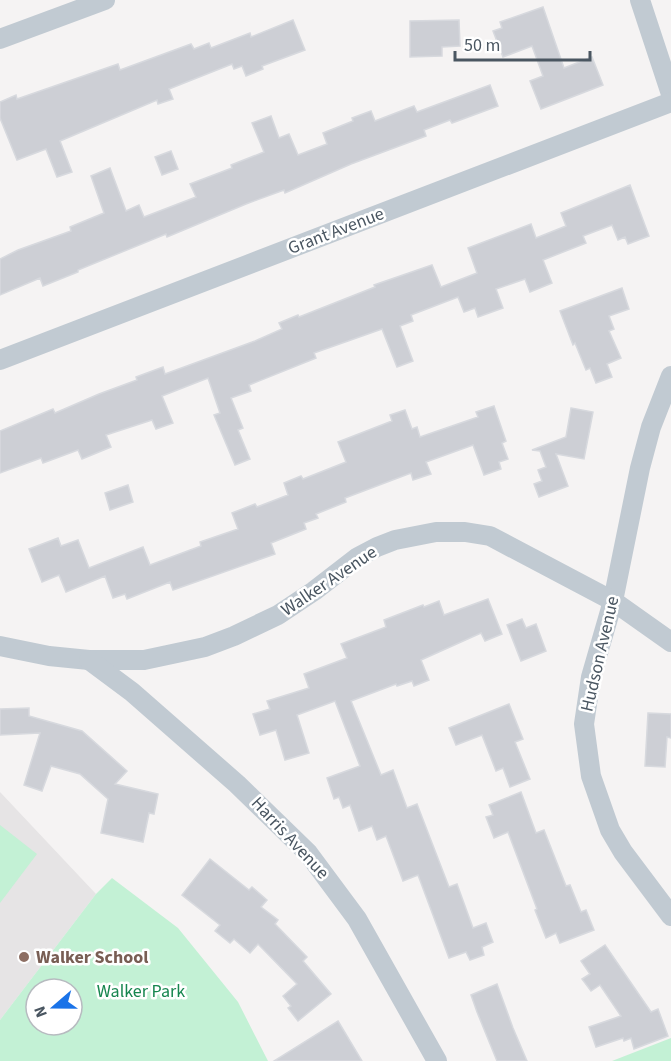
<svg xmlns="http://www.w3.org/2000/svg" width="671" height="1061" font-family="'Source Sans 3',sans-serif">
<rect width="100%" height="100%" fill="#f5f3f3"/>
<!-- education -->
<polygon fill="#e6e4e5" points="0,792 96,894 0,1020"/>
<!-- green -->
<g fill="#c3f1d5" fill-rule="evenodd">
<polygon points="0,825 37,854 0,903"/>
<path d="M112 878 178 928 238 1002 268 1061H0V1020L96 894ZM36 989H72V1025H36Z"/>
<polygon points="671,1038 671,1061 612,1061"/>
</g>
<!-- building -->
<g fill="#cdcfd5" stroke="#d7d9de" stroke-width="1.5">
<polygon points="543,7 564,68 592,57 603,85 541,109 530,81 543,76 532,46 503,57 493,31 502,28 500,22"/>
<polygon points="293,20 305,50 262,66 263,69 246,76 242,66 234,69 232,64 169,89 173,99 158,104 157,100 60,141 72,172 57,177 46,149 17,160 0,118 0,102 16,95 17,99 118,64 120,70 191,44 194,49 209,43 211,48 250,33 251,37"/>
<polygon points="459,20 460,46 442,47 442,56 410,57 410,21"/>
<polygon points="490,85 498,106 452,123 450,120 424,130 426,136 351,164 285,193 284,190 246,204 167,237 166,234 78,270 78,272 43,286 40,278 0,295 0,259 18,250 71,231 70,227 104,213 91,176 110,168 126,211 139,205 144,217 196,197 190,184 232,168 231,165 264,152 252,123 271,116 279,138 289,134 298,155 327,144 323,133 353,121 352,118 371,111 375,121 414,106 417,112"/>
<polygon points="171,151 178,169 162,175 155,157"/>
<polygon points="630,185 649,236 628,244 625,237 618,240 612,225 583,236 586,243 543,260 552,283 530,292 525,279 496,289 503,308 478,317 475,308 464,312 458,297 411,315 413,321 400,326 413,361 397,367 382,329 314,353 316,358 249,385 251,391 231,398 243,428 238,430 250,459 235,465 214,415 220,413 208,378 162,396 173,423 156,429 152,420 106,435 111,447 82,459 78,450 43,463 41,458 0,473 0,431 53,409 55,413 99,394 137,380 136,377 163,367 165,374 255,341 282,329 279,323 298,315 299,317 375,287 374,285 432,265 441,287 477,273 468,248 531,224 536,238 566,226 561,213"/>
<polygon points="622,288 629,309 609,316 614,329 609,331 621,358 607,364 612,377 596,383 590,368 586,370 575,343 573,345 560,311"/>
<polygon points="494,406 506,441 502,443 508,459 499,462 501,469 484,475 473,445 426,462 431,474 413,480 411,473 345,498 346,502 316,514 318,518 304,523 306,529 271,543 275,554 173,590 170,582 127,599 125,594 113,598 105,576 66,592 59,575 42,582 29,549 58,538 61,546 78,540 89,568 143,547 150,565 201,546 200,542 238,529 232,513 255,504 257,507 288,495 284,483 301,476 303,479 346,462 338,442 392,421 390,415 405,410 412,429 417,427 420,437 478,417 476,412"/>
<polygon points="571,408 593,412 584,459 556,454 568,486 539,497 534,484 542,481 538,470 546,467 540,451 532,450 566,437"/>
<polygon points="128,485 133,502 110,510 105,493"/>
<polygon points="488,599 502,634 485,641 481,633 421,660 429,680 414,686 412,681 397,686 396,684 351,701 381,775 393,770 407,808 417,804 449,887 457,884 473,928 486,923 493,942 482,947 484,955 470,960 466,952 449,958 418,875 403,881 386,836 377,840 372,826 359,831 350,805 343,808 339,797 334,799 327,778 360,766 335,701 297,715 309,753 285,760 276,730 260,735 253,714 270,709 267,701 309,688 304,674 347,658 341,644 386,627 384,620 423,605 424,607 439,601 444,615"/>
<polygon points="522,619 526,628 536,624 546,651 521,661 507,625"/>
<polygon points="509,704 523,739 515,742 530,779 510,787 503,768 496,771 482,735 456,745 449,728"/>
<polygon points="29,708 29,716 82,731 127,771 115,784 158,794 154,814 149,813 143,842 101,833 108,799 80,774 51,766 42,791 24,785 40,733 0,735 0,709"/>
<polygon points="648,713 671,714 671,738 667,737 665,767 645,766"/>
<polygon points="521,792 536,833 544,830 566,886 570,885 581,912 586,910 594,930 560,943 556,933 546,938 535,910 537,909 508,832 494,838 486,817 493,815 489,805"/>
<polygon points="210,859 249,890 252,887 267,900 261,907 278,920 275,924 307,957 303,961 331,994 298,1021 288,1008 291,1006 283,996 297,984 258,944 250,953 234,939 230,943 215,931 220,925 182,895"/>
<polygon points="605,945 651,1012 658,1009 668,1036 634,1049 631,1038 624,1041 623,1038 596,1047 589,1027 621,1016 600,985 591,991 582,979 590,974 581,961"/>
<polygon points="497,984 513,1028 527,1061 497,1061 477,1012 471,995"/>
<polygon points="338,1021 362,1061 274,1061"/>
</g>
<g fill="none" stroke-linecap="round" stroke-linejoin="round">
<!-- minor -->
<g stroke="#c1cad2" stroke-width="20">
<polyline points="640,0 671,94"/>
<polyline points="0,39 105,0"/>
<polyline points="0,360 671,102"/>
<polyline points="671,376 651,427 640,468 613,601 591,677 584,724 591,776 610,830 623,852 671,916"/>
<polyline points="0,646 49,656 89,660 144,660 205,647 234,636 278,615 314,591 358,557 377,547 395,540 436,532 465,532 490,536 613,601 671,642"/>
<polyline points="89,660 132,692 237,784 308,853 357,919 437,1061"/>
</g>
</g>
<!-- markers -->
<circle fill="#8d6e63" stroke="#fff" stroke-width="2" cx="24" cy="957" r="6"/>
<g text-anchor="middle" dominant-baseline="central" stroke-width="5" stroke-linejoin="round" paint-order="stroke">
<!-- street labels -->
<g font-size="18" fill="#4a5661" stroke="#fff">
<text transform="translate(336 231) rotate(-21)">Grant Avenue</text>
<text transform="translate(329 581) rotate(-34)">Walker Avenue</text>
<text transform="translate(600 654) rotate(-77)">Hudson Avenue</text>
<text transform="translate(290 838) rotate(47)">Harris Avenue</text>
</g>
<!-- education labels -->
<g font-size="18" font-weight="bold" fill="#785e54" stroke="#fff" text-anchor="start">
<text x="36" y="957">Walker School</text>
</g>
<!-- park labels -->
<g font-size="18" fill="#17864f" stroke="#fff">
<text x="141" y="991">Walker Park</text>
</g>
</g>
<!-- north arrow -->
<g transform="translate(54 1007) rotate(250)"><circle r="28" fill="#ffffff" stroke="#b7bbc0" stroke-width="1.5"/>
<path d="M0-4.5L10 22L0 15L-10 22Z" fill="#1a73e8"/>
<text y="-9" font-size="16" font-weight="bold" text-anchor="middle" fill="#4a5661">N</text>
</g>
<!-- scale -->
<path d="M455 51v9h135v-9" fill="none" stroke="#4a5661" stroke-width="3"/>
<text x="464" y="51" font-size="18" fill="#4a5661" stroke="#ffffff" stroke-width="4.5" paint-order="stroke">50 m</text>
</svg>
